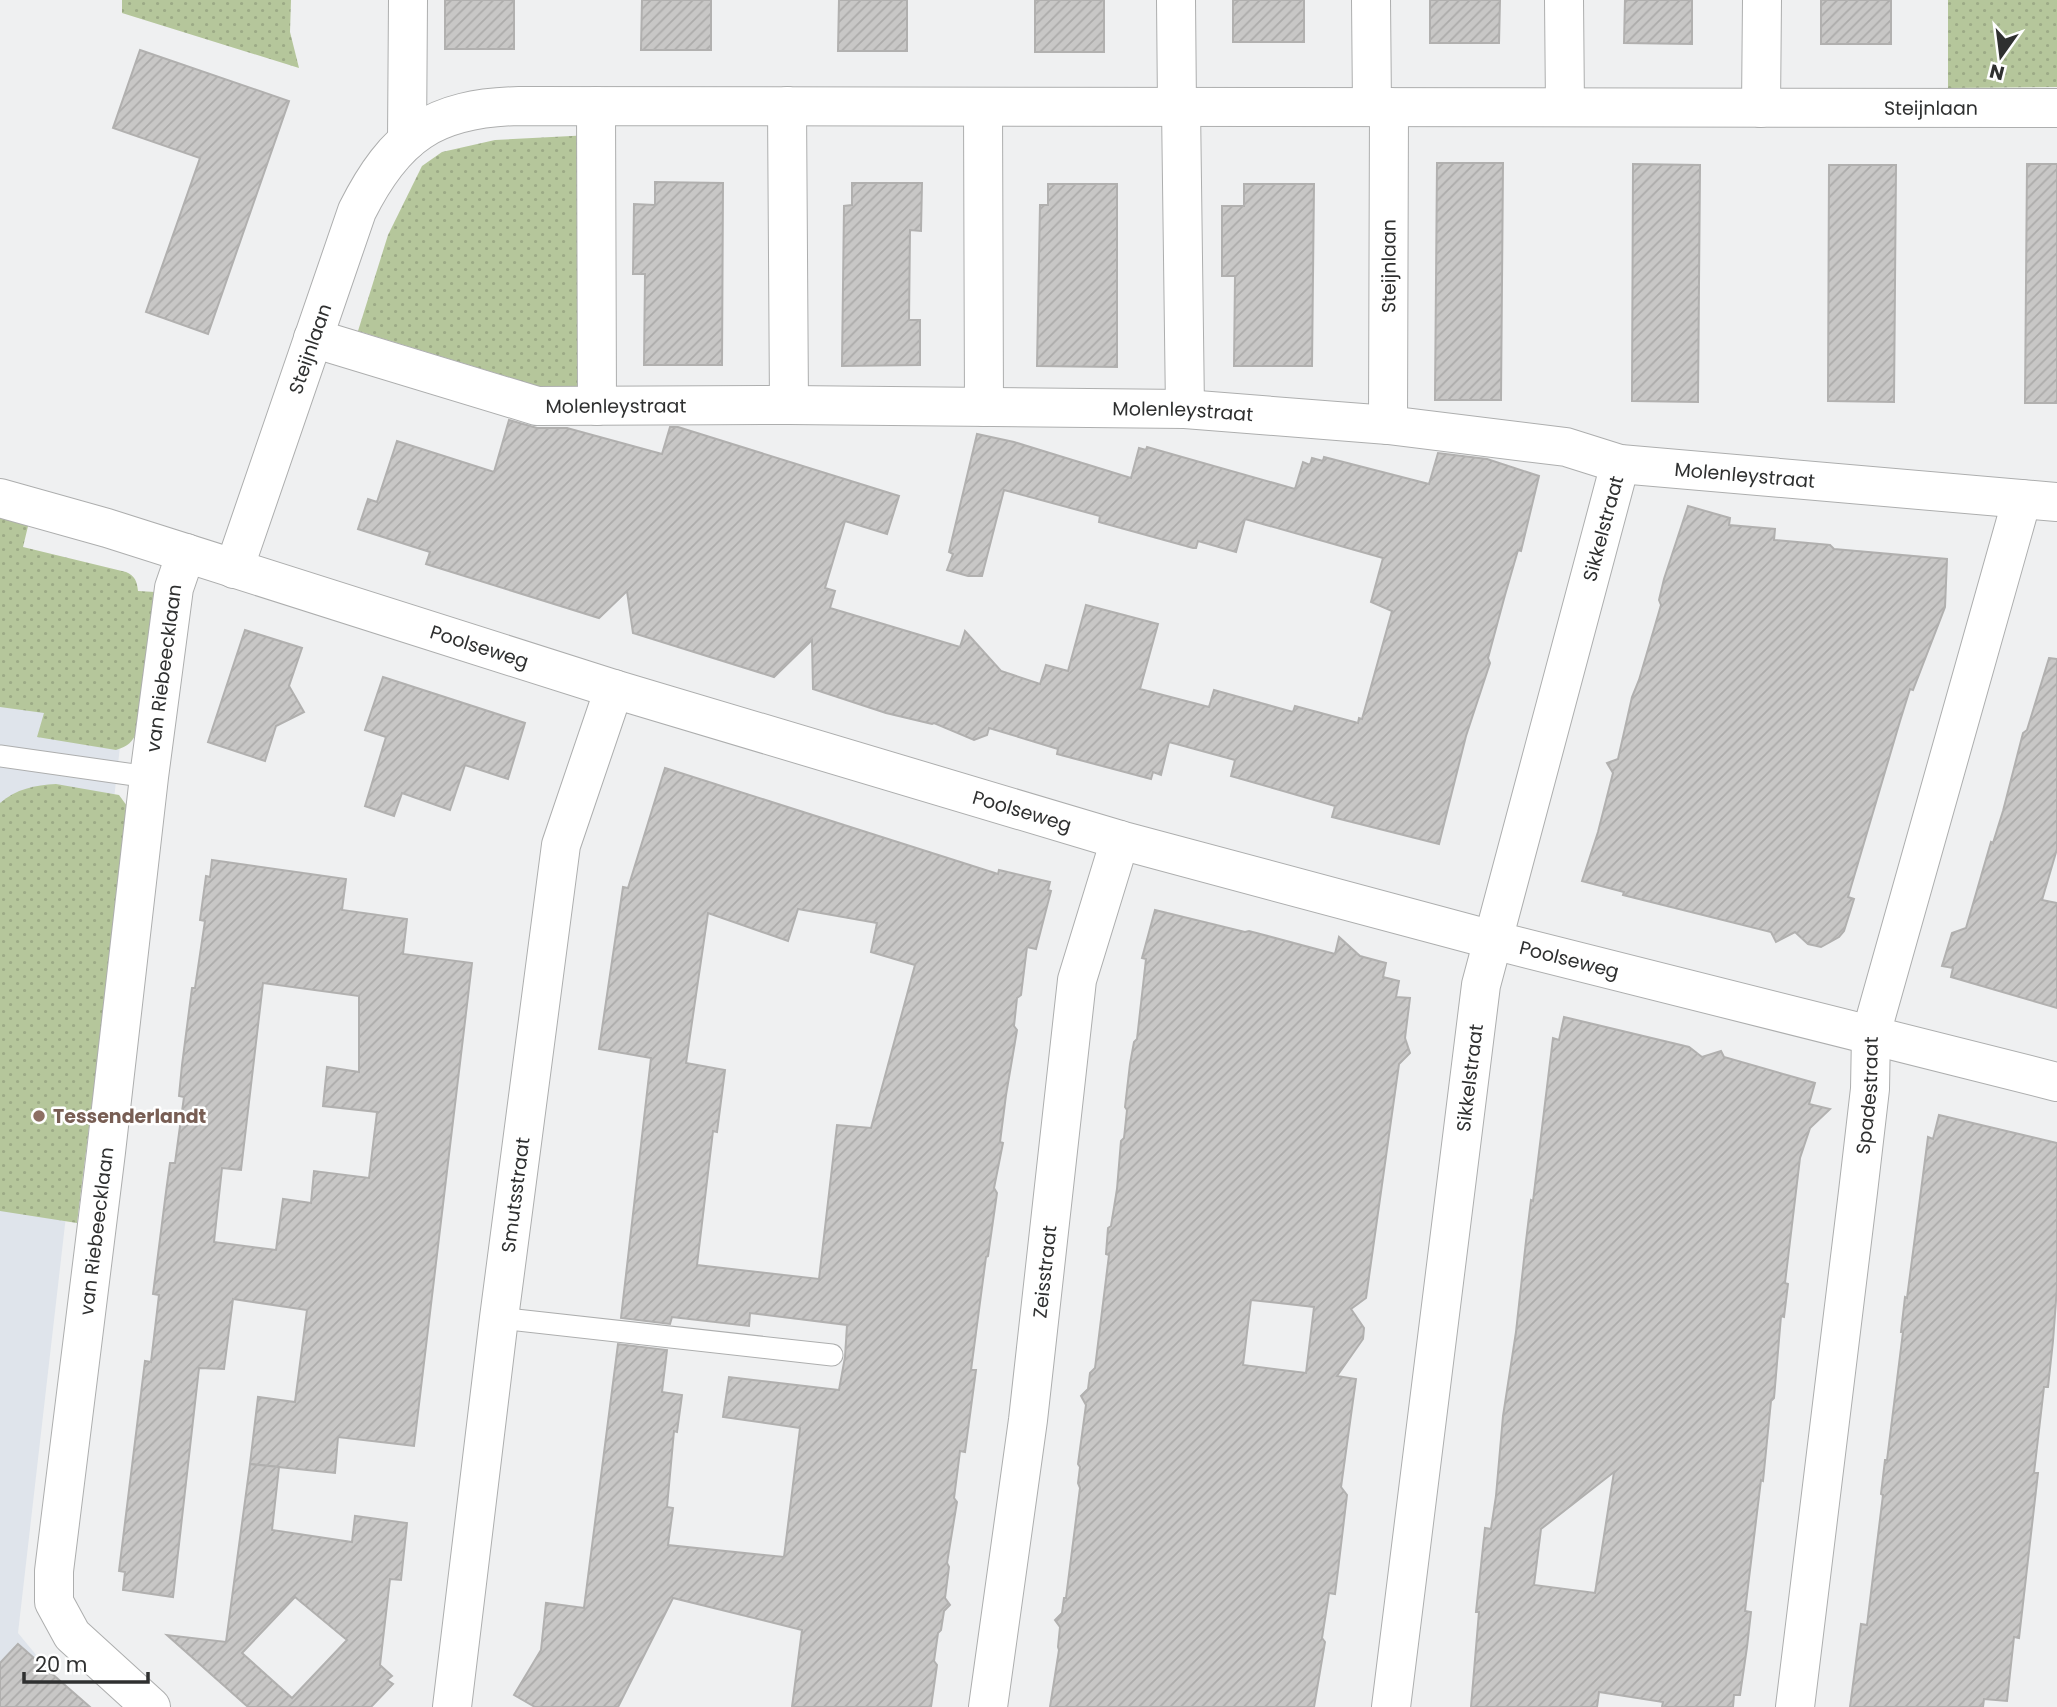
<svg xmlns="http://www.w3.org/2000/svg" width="2057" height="1707" font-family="Poppins,sans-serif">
<defs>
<pattern id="grass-dots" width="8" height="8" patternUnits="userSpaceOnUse" patternTransform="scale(1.75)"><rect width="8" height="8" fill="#b5c69b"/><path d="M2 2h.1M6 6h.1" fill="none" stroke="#9caa86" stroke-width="1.8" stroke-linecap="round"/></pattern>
<pattern id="building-hatch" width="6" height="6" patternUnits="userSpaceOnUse" patternTransform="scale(1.75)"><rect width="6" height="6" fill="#c8c7c6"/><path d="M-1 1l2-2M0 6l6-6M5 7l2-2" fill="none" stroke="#acabaa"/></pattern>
</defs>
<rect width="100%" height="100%" fill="#eff0f1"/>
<!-- built -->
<polygon fill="#dfe4eb" points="0,550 137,599 18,1633 79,1707 0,1707"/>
<!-- grass -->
<g fill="url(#grass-dots)">
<polygon points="122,0 291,0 290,32 299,68 122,13"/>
<polygon points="1948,0 2057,0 2057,87 1948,88"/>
<polygon points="591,135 580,385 567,395 358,331 388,235 422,166 442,152 495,140"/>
<path d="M0 514 29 522 23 547 126 572C135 576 137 581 138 591L155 592 137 731C133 742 128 746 116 750L37 737 44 713 0 707Z"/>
<path d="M56 784 119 795 127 806 128 817 77 1223 0 1211V803C16 789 35 785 56 784Z"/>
</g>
<!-- building -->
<g fill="url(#building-hatch)" stroke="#b1b0af" stroke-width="2" fill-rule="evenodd">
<rect x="445" y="0" width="69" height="49"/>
<polygon points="642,0 711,0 711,50 641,50"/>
<polygon points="839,0 907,0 907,51 838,51"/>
<rect x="1035" y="0" width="69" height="52"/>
<rect x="1233" y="0" width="71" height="42"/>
<polygon points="1430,0 1500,0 1499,43 1430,43"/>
<polygon points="1625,0 1692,0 1692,44 1624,43"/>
<rect x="1821" y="0" width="70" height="44"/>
<polygon points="140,50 289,101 208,334 146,312 200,158 113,128"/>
<polygon points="1437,163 1503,163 1501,400 1435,400"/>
<polygon points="1633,164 1700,165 1698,402 1632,401"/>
<polygon points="2027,164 2057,164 2057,403 2025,403"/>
<polygon points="1829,165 1896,165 1894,402 1828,401"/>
<polygon points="655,182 723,183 722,365 644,365 645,274 633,274 634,204 655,205"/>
<polygon points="852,183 922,183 921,231 910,230 909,320 920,320 920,365 842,366 844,206 852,205"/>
<polygon points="1048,184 1117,184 1117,367 1037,366 1040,205 1048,205"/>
<polygon points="1244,184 1314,184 1312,366 1234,366 1235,276 1222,276 1222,206 1244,206"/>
<polygon points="509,420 537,428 567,428 662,454 670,427 678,427 899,496 887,534 845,521 825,588 835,591 830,608 960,647 965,631 1001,671 1040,684 1046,665 1068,671 1086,605 1158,624 1140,689 1209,707 1214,690 1293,712 1295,706 1358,723 1359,718 1362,719 1392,611 1371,602 1383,558 1245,519 1236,552 1198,541 1196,548 1193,548 1099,522 1100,516 1004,490 982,576 968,576 947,570 953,554 949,552 977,434 1014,442 1131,478 1139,448 1146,450 1147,447 1295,489 1303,462 1310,465 1312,458 1323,461 1324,457 1429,484 1438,453 1487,459 1539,476 1521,551 1518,550 1505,595 1488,658 1490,663 1466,736 1439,844 1332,817 1335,806 1231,776 1235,760 1169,742 1161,775 1153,772 1151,779 1057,754 1058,749 989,728 987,735 974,740 934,723 932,724 886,713 813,689 812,640 774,677 633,633 627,591 599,618 426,564 430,552 358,529 368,499 377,502 397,441 494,472"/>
<polygon points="1688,506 1730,518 1729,525 1775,529 1774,540 1830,545 1834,549 1947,559 1945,607 1913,690 1910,689 1900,721 1848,897 1854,899 1844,931 1839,937 1821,947 1808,944 1795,932 1776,942 1771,932 1623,895 1624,892 1582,881 1598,832 1613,773 1607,763 1618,759 1632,697 1639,680 1661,605 1659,600 1664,579"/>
<polygon points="245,630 302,648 289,686 304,712 276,726 265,761 208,742"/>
<polygon points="2049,658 2057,659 2057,849 2042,900 2057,903 2057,1008 1951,977 1953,968 1942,966 1952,933 1966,928 1991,842 1993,843 2003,811 2023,733 2027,730"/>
<polygon points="383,677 525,723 508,779 465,765 450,810 402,793 394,816 365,806 386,737 365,730"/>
<path d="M665 768 998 874 999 870 1050 882 1048 890 1051 891 1036 949 1027 947 1021 995 1017 998 1014 1026 1017 1030 1015 1042 1006 1095 1000 1142 1003 1143 994 1188 997 1193 988 1256 986 1257 971 1370H976L965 1452 960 1451 954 1498 957 1502 947 1563 949 1567 945 1598 950 1605 944 1611 941 1630 938 1633 934 1661 937 1665 931 1707H792L802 1630 673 1598 618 1707H535L514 1695 541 1650 546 1603 584 1608 618 1344 667 1350 662 1392 682 1395 677 1432 674 1431 667 1507 673 1508 668 1545 784 1557 800 1428 723 1417 729 1377 839 1390 845 1357 847 1325 750 1313 749 1326 672 1317 670 1324 621 1318 651 1058 599 1049 623 887 628 888ZM798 909 877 923 871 952 915 965 871 1128 837 1125 819 1279 697 1265 713 1131 717 1132 725 1070 686 1063 708 913 788 941Z"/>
<path d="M212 860 346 879 342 910 407 919 403 954 472 963 414 1446 338 1437 335 1473 250 1464 258 1397 295 1402 307 1310 233 1299 224 1369 199 1368 173 1597 123 1590 125 1572 119 1571 145 1361 151 1362 159 1295 153 1294 166 1192 170 1163H175L184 1097 179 1096 182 1065 192 988H195L205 921 200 920 206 876 210 877ZM263 983 359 996V1072L327 1067 323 1106 377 1112 369 1178 314 1171 311 1203 283 1199 276 1250 214 1242 222 1168 241 1170Z"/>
<path d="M1155 910 1245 932 1249 931 1335 954 1339 937 1360 956 1386 963 1383 977 1399 981 1396 997 1410 998 1405 1038 1410 1053 1399 1064 1366 1298 1351 1309 1364 1328 1363 1339 1337 1376 1356 1379 1341 1487 1347 1495 1338 1570 1335 1594 1329 1593 1322 1638 1325 1642 1314 1707H1050L1059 1650 1058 1647 1060 1627 1055 1620 1062 1613 1064 1598H1066L1080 1488 1078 1483 1080 1467 1078 1464 1086 1405 1081 1396 1088 1389 1090 1373 1095 1368 1109 1255 1106 1254 1108 1228 1111 1226 1117 1189 1121 1141 1124 1138 1127 1110 1125 1107 1130 1064 1134 1042 1137 1039 1146 959 1142 958ZM1251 1300 1314 1307 1306 1373 1243 1365Z"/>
<path d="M1564 1017 1689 1047 1702 1057 1721 1051 1724 1057 1815 1083 1809 1104 1830 1109 1810 1128 1800 1158 1785 1283 1788 1284 1784 1317 1781 1316 1774 1398 1771 1401 1763 1481 1761 1480 1745 1611 1751 1612 1747 1647 1740 1695H1734L1733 1707H1662L1663 1702 1599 1692 1597 1707H1471L1479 1612H1476L1485 1528 1491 1529 1496 1496 1503 1416 1516 1332 1526 1241 1531 1200 1533 1201 1553 1038 1559 1040ZM1614 1472 1595 1593 1534 1585 1541 1529Z"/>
<polygon points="1939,1115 2057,1143 2057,1287 2053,1341 2048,1387 2044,1387 2034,1473 2038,1473 2019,1638 2014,1637 2007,1701 1984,1699 1983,1707 1850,1707 1861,1624 1867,1625 1883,1495 1881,1494 1885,1460 1887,1460 1903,1332 1901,1332 1905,1297 1907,1298 1928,1137 1933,1139"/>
<path d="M250 1464 279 1467 272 1530 352 1542 355 1516 407 1523 401 1580 390 1579 380 1665 392 1676 387 1680 393 1684 371 1707H248L167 1635 226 1642ZM295 1597 347 1640 292 1698 242 1653Z"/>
<polygon points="18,1644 90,1707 0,1707 0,1663"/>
</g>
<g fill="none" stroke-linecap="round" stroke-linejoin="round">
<!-- lane casing -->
<g stroke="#adaeae" stroke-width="23">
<g id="lane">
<polyline points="0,756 149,777"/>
<polyline points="499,1318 832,1355"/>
</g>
</g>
<!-- street casing -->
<g stroke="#adaeae" stroke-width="40">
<g id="street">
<polyline points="1176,0 1177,107"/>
<polyline points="1371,0 1372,107"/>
<polyline points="1564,0 1565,107"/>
<polyline points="596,106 597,406"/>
<polyline points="787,106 789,405"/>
<polyline points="983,107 984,407"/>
<polyline points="1181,107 1185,409"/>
<polyline points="1761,108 1762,0"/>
<polyline points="407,141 408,0"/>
<path id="s1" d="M313 338 537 406 789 405 1185 409 1388 425 1566 447 1620 464 2057 502"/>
<path id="s2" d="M1388 425 1389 107"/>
<path id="s3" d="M0 498 107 528 614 689 1120 840 1493 940 2057 1082"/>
<path id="s4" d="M234 569 357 211C395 135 434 108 519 106L2057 108"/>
<path id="s5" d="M151 1707 72 1635 54 1602V1571L106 1152 149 777 174 588 186 553"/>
<path id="s6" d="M452 1707 499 1318 561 845 614 689"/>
<path id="s7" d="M988 1707 1028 1420 1077 980 1120 840"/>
<path id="s8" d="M1391 1707 1481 985 1620 464"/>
<path id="s9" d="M1795 1707 1858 1192 1870 1089 1871 1034 2022 499"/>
</g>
</g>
<!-- lane -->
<use href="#lane" stroke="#fff" stroke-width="21"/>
<!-- street -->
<use href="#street" stroke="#fff" stroke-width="38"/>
</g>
<!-- markers -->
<circle fill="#8d6e63" stroke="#fff" stroke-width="2.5" cx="39" cy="1116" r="7"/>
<g text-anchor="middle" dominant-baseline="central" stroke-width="5" stroke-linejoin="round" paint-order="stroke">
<!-- street labels -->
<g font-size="19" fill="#2f3030" stroke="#fff">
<text stroke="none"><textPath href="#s4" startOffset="1997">Steijnlaan</textPath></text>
<text stroke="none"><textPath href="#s2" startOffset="159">Steijnlaan</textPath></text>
<text stroke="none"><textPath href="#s4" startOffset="233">Steijnlaan</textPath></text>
<text stroke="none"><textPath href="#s1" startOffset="313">Molenleystraat</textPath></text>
<text stroke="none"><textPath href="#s1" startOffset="880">Molenleystraat</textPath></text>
<text stroke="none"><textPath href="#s1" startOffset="1447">Molenleystraat</textPath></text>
<text stroke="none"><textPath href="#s8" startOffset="1200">Sikkelstraat</textPath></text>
<text stroke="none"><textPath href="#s3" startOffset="502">Poolseweg</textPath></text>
<text stroke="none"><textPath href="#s5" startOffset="1085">van Riebeecklaan</textPath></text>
<text stroke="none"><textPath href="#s3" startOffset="1069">Poolseweg</textPath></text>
<text stroke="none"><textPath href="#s3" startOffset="1636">Poolseweg</textPath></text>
<text stroke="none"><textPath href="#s8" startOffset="634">Sikkelstraat</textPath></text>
<text stroke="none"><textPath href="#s9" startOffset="616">Spadestraat</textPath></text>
<text stroke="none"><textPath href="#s6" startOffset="516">Smutsstraat</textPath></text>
<text stroke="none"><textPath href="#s5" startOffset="518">van Riebeecklaan</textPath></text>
<text stroke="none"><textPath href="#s7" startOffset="439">Zeisstraat</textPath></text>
</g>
<!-- education labels -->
<g font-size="19" font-weight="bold" fill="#785e54" stroke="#fff" text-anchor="start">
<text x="53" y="1116">Tessenderlandt</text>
</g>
</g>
<!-- north arrow -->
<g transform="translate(2001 56) rotate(194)" stroke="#ffffff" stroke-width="5" paint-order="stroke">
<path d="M0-5L12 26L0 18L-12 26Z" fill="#2f3030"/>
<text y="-10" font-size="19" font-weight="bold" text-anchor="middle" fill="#2f3030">N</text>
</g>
<!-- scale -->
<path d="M24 1672v10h124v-10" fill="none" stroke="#2f3030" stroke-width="3.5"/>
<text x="35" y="1672" font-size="21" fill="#2f3030" stroke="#ffffff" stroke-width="5" paint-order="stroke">20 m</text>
</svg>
